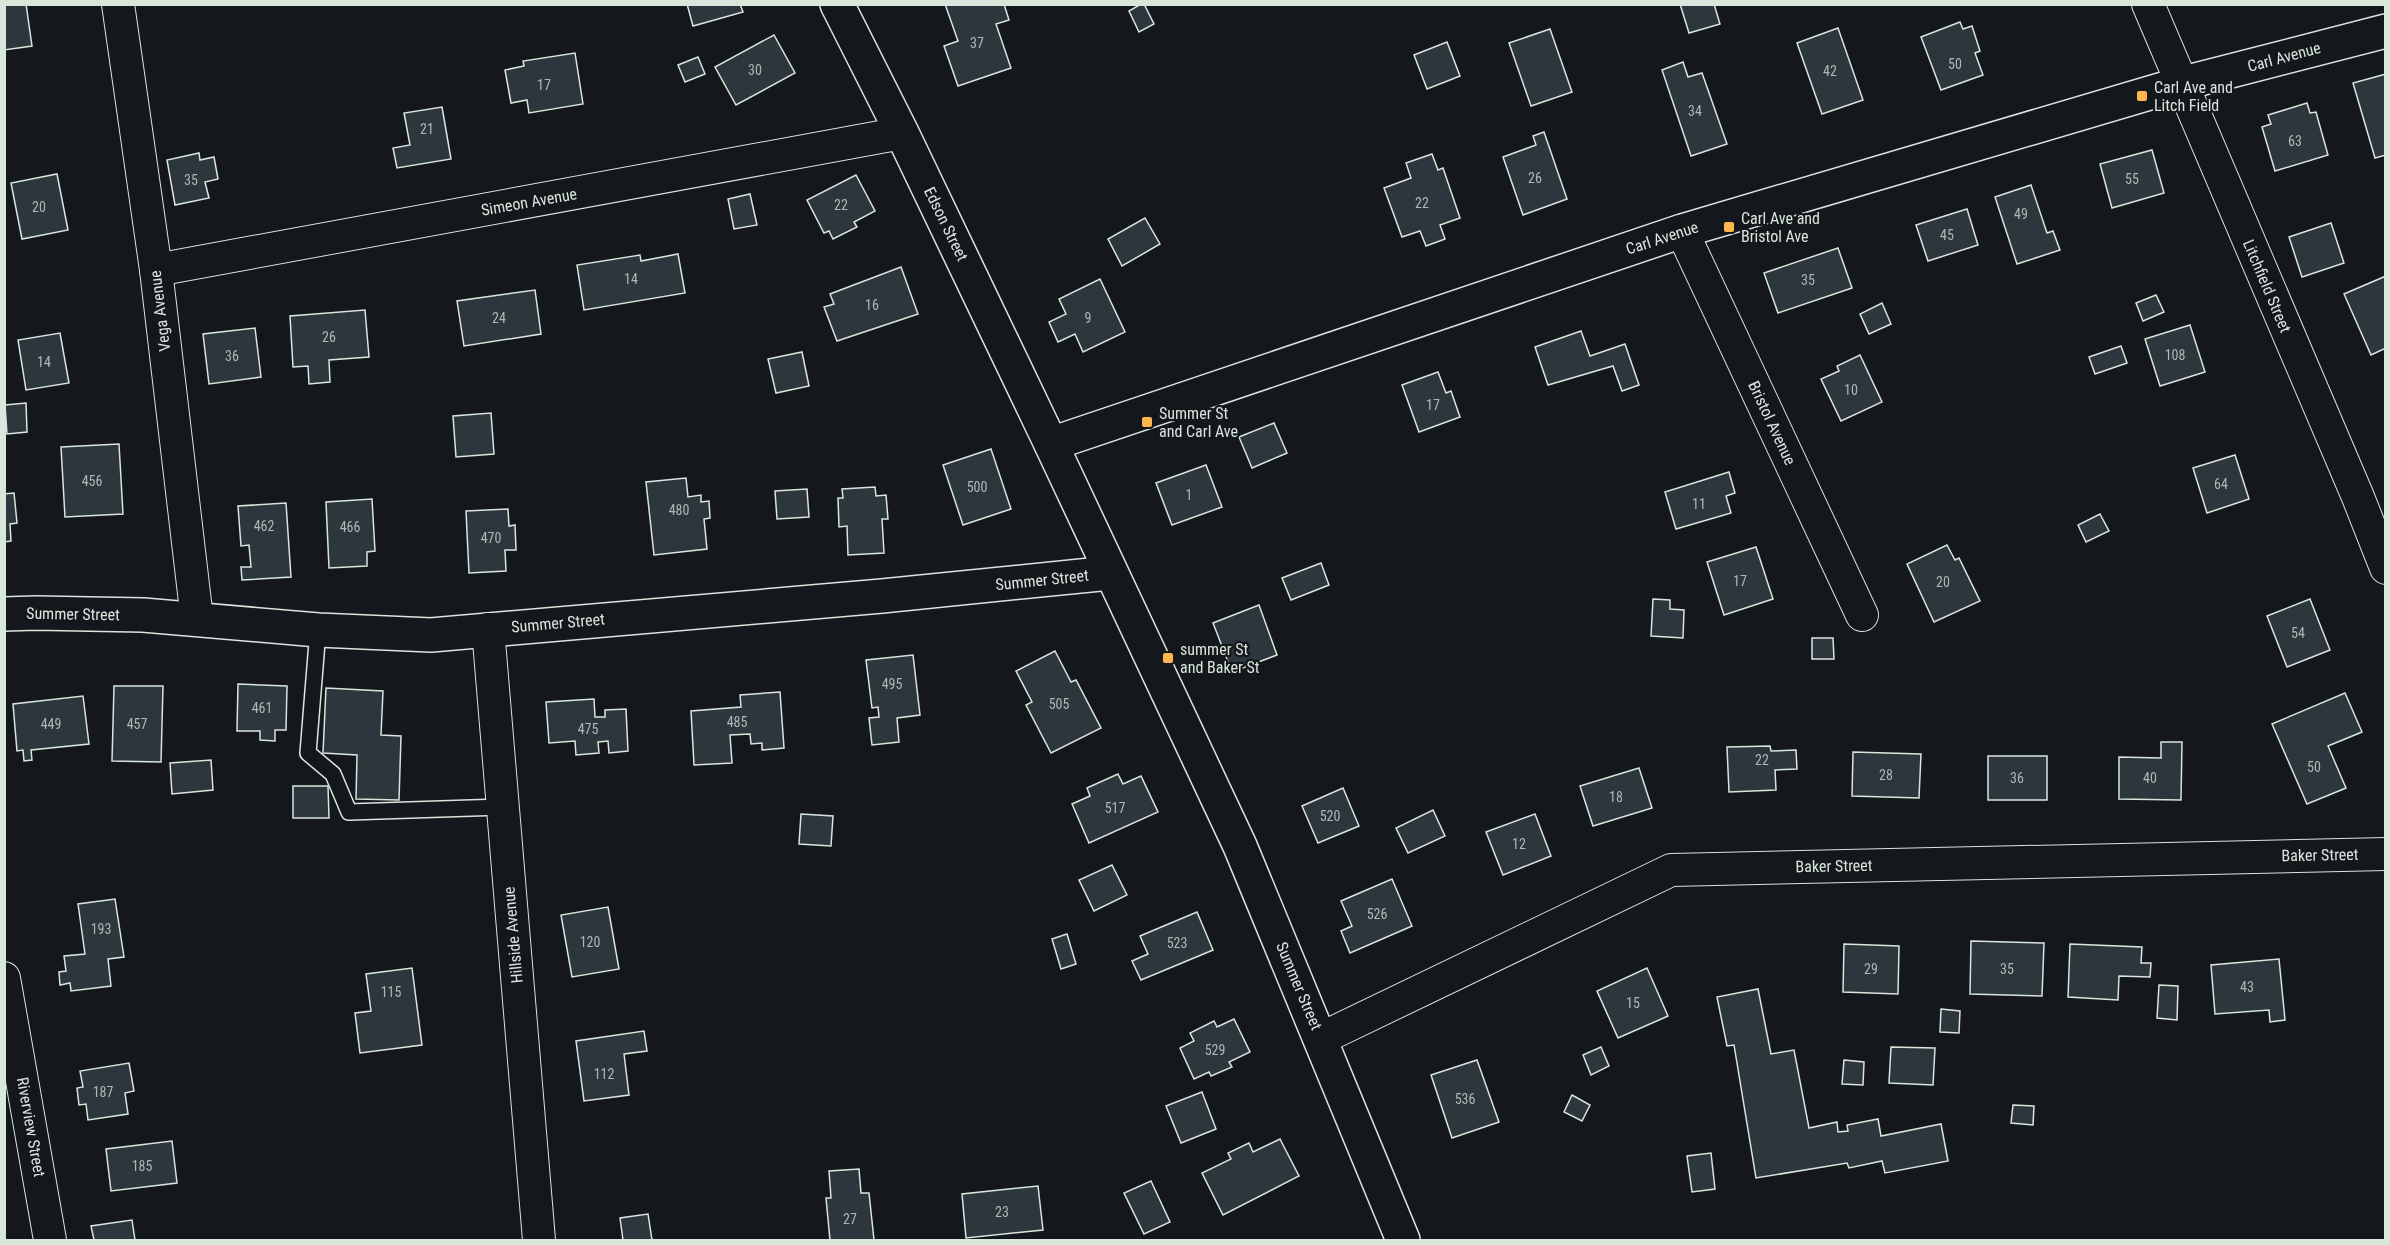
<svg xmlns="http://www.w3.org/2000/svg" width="2390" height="1245" font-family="'Roboto Condensed',sans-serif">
<rect width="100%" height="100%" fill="#14181c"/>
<!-- building -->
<g fill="#2c363c" stroke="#d8e6dc" stroke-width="1.5">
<polygon points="4,4 26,4 32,46 4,50"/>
<polygon points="687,4 740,4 743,12 693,26"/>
<polygon points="945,4 1004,4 1009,20 996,24 1011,68 958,86 944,46 958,41"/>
<polygon points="1141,4 1144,4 1154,24 1139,32 1129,11"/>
<polygon points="1680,4 1714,4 1720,24 1689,33"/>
<polygon points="1960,22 1963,29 1972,26 1980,51 1975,53 1983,75 1941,90 1921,37"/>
<polygon points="1838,28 1863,100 1822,114 1797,43"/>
<polygon points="1550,29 1572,92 1531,106 1509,43"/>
<polygon points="774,35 795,73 736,105 715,67"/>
<polygon points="1447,42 1460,76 1427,89 1414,55"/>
<polygon points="575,53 583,104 529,113 527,100 511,103 505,70 524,66 523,61"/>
<polygon points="698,57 705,74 685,82 678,65"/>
<polygon points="1683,62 1688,77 1702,73 1727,144 1691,156 1662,70"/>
<polygon points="2386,74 2386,155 2375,158 2353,83"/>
<polygon points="2307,103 2310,113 2316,112 2328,155 2275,171 2262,127 2271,124 2268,115"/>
<polygon points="442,107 451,159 397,168 393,148 410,145 404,113"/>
<polygon points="1544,132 1567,199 1523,215 1503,157 1536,145 1533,136"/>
<polygon points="2152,150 2164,193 2112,208 2100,164"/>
<polygon points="199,153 200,160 214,157 218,179 205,182 209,198 175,205 167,160"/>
<polygon points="1432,154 1438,170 1443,168 1460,218 1440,225 1445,239 1426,246 1420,231 1402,237 1384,188 1411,178 1406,163"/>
<polygon points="57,174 68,230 22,239 11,183"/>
<polygon points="856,175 875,211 854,222 857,227 833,239 829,231 824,233 807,200"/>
<polygon points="2031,185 2047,233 2053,231 2060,250 2017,264 1995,197"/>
<polygon points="750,194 757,225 734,229 728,199"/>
<polygon points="1967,209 1978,245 1928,261 1916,225"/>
<polygon points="1145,218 1160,244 1122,266 1108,239"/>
<polygon points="2331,223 2344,263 2302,277 2289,237"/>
<polygon points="1838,248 1852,288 1778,313 1764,273"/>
<polygon points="678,254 685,293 584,310 577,265 640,255 641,261"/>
<polygon points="901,267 918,314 837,341 824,307 834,304 830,294"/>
<polygon points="2386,276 2386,348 2371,355 2344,294"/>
<polygon points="1100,279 1125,332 1083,352 1075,334 1058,342 1049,322 1066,314 1059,299"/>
<polygon points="535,290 541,334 464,346 457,301"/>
<polygon points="2156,295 2164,312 2143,321 2136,303"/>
<polygon points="1882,303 1891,324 1869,334 1860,314"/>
<polygon points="365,310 369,357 329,360 330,382 309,384 308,366 293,367 290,316"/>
<polygon points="2190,325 2205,372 2160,386 2145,339"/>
<polygon points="255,328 261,377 209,384 203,334"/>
<polygon points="1581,331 1590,356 1625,344 1639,385 1622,391 1613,366 1548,385 1535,347"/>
<polygon points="60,333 69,383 26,390 18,340"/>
<polygon points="2121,346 2127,363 2095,374 2089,357"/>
<polygon points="802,352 809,386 776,393 768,359"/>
<polygon points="1860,355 1882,402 1841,421 1821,379 1839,371 1837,366"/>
<polygon points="1438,372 1446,393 1451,391 1460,417 1419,432 1402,385"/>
<polygon points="26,403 27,432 7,434 5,405"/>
<polygon points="491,413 494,454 456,457 453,416"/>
<polygon points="1274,423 1287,453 1252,468 1239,437"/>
<polygon points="119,444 123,514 65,517 61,447"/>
<polygon points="991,449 1011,509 963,525 943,465"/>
<polygon points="2235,455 2249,499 2207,513 2193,468"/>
<polygon points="1206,465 1222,507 1172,525 1156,483"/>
<polygon points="1729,472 1735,493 1726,496 1731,513 1676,529 1665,492"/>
<polygon points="686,478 688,497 701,495 701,502 709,501 710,518 704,519 707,549 654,555 646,482"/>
<polygon points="875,487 876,496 886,495 888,519 882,519 884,553 848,555 847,526 839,527 838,498 843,498 842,489"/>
<polygon points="807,489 809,517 777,519 775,491"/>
<polygon points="14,493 17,523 10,524 11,541 4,542 4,494"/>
<polygon points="372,499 375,551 367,552 367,566 329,568 326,502"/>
<polygon points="286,503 291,577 242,580 241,567 251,567 249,545 241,546 238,506"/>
<polygon points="508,509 509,526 515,525 516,550 505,550 506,571 469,573 466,511"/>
<polygon points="2100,514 2109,531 2086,542 2078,525"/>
<polygon points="1947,545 1955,560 1959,558 1980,601 1934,622 1907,564"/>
<polygon points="1756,547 1773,599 1724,615 1707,562"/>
<polygon points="1321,563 1329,585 1291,600 1282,578"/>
<polygon points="1653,599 1670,600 1670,609 1684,610 1683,638 1651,636"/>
<polygon points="2310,599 2330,650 2287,667 2267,616"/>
<polygon points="1259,605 1277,655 1232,672 1213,623"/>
<polygon points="1812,638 1833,638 1834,659 1812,659"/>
<polygon points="1055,651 1071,682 1076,680 1101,728 1051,753 1026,705 1032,702 1016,671"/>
<polygon points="913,655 920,715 897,718 899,742 872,745 869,718 879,717 878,707 872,708 866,660"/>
<polygon points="238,684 287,686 286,730 275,730 275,741 260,740 260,731 237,731"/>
<polygon points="114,686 163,686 161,762 112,761"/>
<polygon points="326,688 383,691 381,735 401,736 399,800 356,799 357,755 323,753"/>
<polygon points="780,692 784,748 762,750 762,743 751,744 750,734 730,735 732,763 694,765 691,711 741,707 740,695"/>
<polygon points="2345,693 2362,732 2328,746 2346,788 2307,804 2272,724"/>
<polygon points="83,696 89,744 31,750 32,760 24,761 23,750 17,751 13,704"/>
<polygon points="594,699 595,717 605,717 605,710 626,709 628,751 609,753 608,741 598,742 599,753 576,755 575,741 549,743 546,702"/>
<polygon points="2161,742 2182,742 2181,800 2119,799 2119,757 2161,758"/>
<polygon points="1770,746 1771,751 1796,750 1797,769 1775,770 1776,790 1729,792 1727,747"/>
<polygon points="1853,752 1921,754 1919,798 1852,796"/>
<rect x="1988" y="756" width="59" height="44"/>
<polygon points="211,760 213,790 172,794 170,763"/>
<polygon points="1639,768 1652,808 1593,826 1580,786"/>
<polygon points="1118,774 1123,784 1141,776 1158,812 1089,843 1072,804 1090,796 1087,788"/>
<polygon points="293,786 328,786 329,818 293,818"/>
<polygon points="1343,788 1359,826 1318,843 1302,806"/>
<polygon points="1433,810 1445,836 1408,853 1396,828"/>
<polygon points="801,814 833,816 831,846 799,844"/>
<polygon points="1535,814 1551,856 1503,875 1486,832"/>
<polygon points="1112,865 1127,895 1094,911 1079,880"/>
<polygon points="1392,879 1412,926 1350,953 1341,931 1352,926 1341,901"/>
<polygon points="115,899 124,957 108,959 111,986 71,991 70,983 60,985 59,972 66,971 64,956 85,954 78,904"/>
<polygon points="608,907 619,969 572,977 561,915"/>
<polygon points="1197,912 1213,950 1141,980 1132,961 1148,954 1140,936"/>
<polygon points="1067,934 1076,964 1061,969 1052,939"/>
<polygon points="1971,941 2044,943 2042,996 1970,994"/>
<polygon points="1844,944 1899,946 1898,994 1843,992"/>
<polygon points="2070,944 2142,947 2141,963 2151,963 2150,977 2119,976 2118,1000 2068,997"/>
<polygon points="2279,959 2285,1020 2270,1022 2269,1010 2215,1014 2211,965"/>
<polygon points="412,968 422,1045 360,1053 355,1013 371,1011 366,974"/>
<polygon points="1647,968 1668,1016 1618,1038 1597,991"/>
<polygon points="2159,985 2178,986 2177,1020 2157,1018"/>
<polygon points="1758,989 1771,1054 1794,1050 1809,1128 1837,1122 1838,1132 1848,1131 1847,1125 1878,1119 1881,1136 1941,1124 1948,1161 1885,1173 1882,1161 1849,1168 1847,1163 1756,1178 1734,1045 1727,1046 1717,997"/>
<polygon points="1941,1009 1960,1011 1959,1033 1940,1032"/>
<polygon points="1234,1019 1250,1052 1229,1062 1232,1067 1211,1076 1209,1072 1194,1079 1180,1048 1194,1041 1190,1033 1214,1021 1217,1027"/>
<polygon points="644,1031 647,1051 624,1054 629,1095 584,1101 576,1041"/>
<polygon points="1601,1047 1609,1066 1591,1075 1583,1055"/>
<polygon points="1891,1047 1935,1048 1933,1085 1889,1083"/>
<polygon points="1477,1060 1499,1122 1452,1138 1431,1075"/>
<polygon points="1844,1060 1864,1062 1863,1085 1842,1084"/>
<polygon points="129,1063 134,1091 125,1093 128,1114 88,1120 86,1104 79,1105 77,1088 83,1087 80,1071"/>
<polygon points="1202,1092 1216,1129 1181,1143 1166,1106"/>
<polygon points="1572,1095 1590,1105 1582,1121 1564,1112"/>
<polygon points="2013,1105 2034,1106 2033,1125 2011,1123"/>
<polygon points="1280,1139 1299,1176 1223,1215 1202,1173 1231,1159 1228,1153 1249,1143 1253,1152"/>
<polygon points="172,1141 177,1183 111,1191 106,1149"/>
<polygon points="1711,1153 1715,1189 1692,1192 1687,1156"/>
<polygon points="859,1169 861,1193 869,1193 874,1240 830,1240 826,1198 831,1198 829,1171"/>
<polygon points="1151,1181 1170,1222 1144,1234 1124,1193"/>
<polygon points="1038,1186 1043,1230 966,1238 962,1194"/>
<polygon points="648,1214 652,1240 623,1240 620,1218"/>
<polygon points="132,1220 135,1240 94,1240 91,1226"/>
</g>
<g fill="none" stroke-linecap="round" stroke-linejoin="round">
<!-- service casing -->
<g stroke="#d8e6dc" stroke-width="18">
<polyline id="service" points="318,630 308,753 333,774 349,812 502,807"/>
</g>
<!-- minor casing -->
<g stroke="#d8e6dc" stroke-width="34">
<g id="minor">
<polyline points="118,4 156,270 197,619"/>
<polyline points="2148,4 2358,497 2386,568"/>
<polyline points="1682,231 1862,615"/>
<polyline points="156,270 902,133"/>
<polyline points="488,629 539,1240"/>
<polyline points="4,978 50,1240"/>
<polyline points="1320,1039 1671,870 2386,854"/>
</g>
</g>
<!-- tertiary casing -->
<g stroke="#d8e6dc" stroke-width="36">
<g id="tertiary">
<polyline points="837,4 902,133 1051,444 1240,846 1403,1240"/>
<polyline points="1051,444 1682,231 2180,84 2386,31"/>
<polyline points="4,614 36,613 143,615 318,630 431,635 882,596 1110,573"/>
</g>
</g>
<!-- service -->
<use href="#service" stroke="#14181c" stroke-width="15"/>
<!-- minor -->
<use href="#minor" stroke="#14181c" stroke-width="32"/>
<!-- tertiary -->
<use href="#tertiary" stroke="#14181c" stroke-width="33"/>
</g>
<!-- markers -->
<g fill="#ffb74d" stroke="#14181c" stroke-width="2">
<rect x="2136" y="90" width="12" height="12" rx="3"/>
<rect x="1723" y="221" width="12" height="12" rx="3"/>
<rect x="1141" y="416" width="12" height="12" rx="3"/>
<rect x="1162" y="652" width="12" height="12" rx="3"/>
</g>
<g text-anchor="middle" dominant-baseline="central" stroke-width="4.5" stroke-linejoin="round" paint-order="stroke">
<!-- number labels -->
<g font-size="14" fill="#adbab4">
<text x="977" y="43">37</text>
<text x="1955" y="64">50</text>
<text x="755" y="70">30</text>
<text x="1830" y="71">42</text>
<text x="544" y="85">17</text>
<text x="1695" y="111">34</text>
<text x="427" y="129">21</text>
<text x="2295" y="141">63</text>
<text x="1535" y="178">26</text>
<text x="2132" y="179">55</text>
<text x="191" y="180">35</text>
<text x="1422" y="203">22</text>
<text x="841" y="205">22</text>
<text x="39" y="207">20</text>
<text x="2021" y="214">49</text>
<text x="1947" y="235">45</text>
<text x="631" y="279">14</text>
<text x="1808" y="280">35</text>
<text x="872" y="305">16</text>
<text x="499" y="318">24</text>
<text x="1088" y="318">9</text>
<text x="329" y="337">26</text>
<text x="2175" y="355">108</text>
<text x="232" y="356">36</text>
<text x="44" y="362">14</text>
<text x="1851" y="390">10</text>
<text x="1433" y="405">17</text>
<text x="92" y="481">456</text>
<text x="2221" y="484">64</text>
<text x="977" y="487">500</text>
<text x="1189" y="495">1</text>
<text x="1699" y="504">11</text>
<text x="679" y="510">480</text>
<text x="264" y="526">462</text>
<text x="350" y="527">466</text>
<text x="491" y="538">470</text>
<text x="1740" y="581">17</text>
<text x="1943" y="582">20</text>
<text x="2298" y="633">54</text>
<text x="892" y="684">495</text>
<text x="1059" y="704">505</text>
<text x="262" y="708">461</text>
<text x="737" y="722">485</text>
<text x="51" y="724">449</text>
<text x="137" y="724">457</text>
<text x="588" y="729">475</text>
<text x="1762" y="760">22</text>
<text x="2314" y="767">50</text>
<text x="1886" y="775">28</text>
<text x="2017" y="778">36</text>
<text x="2150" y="778">40</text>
<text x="1616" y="797">18</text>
<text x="1115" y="808">517</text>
<text x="1330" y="816">520</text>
<text x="1519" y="844">12</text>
<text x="1377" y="914">526</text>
<text x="101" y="929">193</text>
<text x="590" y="942">120</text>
<text x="1177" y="943">523</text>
<text x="1871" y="969">29</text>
<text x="2007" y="969">35</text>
<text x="2247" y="987">43</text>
<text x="391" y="992">115</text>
<text x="1633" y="1003">15</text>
<text x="1215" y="1050">529</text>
<text x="604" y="1074">112</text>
<text x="103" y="1092">187</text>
<text x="1465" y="1099">536</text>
<text x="142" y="1166">185</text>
<text x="1002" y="1212">23</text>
<text x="850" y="1219">27</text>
</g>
<!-- street labels -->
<g font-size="16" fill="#d8e6dc" stroke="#14181c">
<text transform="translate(2284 57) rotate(-15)">Carl Avenue</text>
<text transform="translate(529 202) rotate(-10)">Simeon Avenue</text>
<text transform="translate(946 224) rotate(64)">Edson Street</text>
<text transform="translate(1662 238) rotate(-18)">Carl Avenue</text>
<text transform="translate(2267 286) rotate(67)">Litchfield Street</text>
<text transform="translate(160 311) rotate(-97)">Vega Avenue</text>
<text transform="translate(1772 423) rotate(65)">Bristol Avenue</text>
<text transform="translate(1042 580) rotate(-6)">Summer Street</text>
<text transform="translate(73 614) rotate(1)">Summer Street</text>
<text transform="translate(558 623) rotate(-5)">Summer Street</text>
<text transform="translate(2320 855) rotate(-1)">Baker Street</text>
<text transform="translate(1834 866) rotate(-1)">Baker Street</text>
<text transform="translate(513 935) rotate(-95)">Hillside Avenue</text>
<text transform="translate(1299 986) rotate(67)">Summer Street</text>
<text transform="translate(31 1127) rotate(80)">Riverview Street</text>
</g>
<!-- poi labels -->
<g font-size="16" fill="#d8e6dc" stroke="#14181c" text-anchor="start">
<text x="2154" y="87">Carl Ave and<tspan x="2154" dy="18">Litch Field</tspan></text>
<text x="1741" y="218">Carl Ave and<tspan x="1741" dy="18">Bristol Ave</tspan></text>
<text x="1159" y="413">Summer St<tspan x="1159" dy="18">and Carl Ave</tspan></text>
<text x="1180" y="649">summer St<tspan x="1180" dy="18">and Baker St</tspan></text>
</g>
</g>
<!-- border -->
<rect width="2390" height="1245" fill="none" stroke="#d8e6dc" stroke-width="12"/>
</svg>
